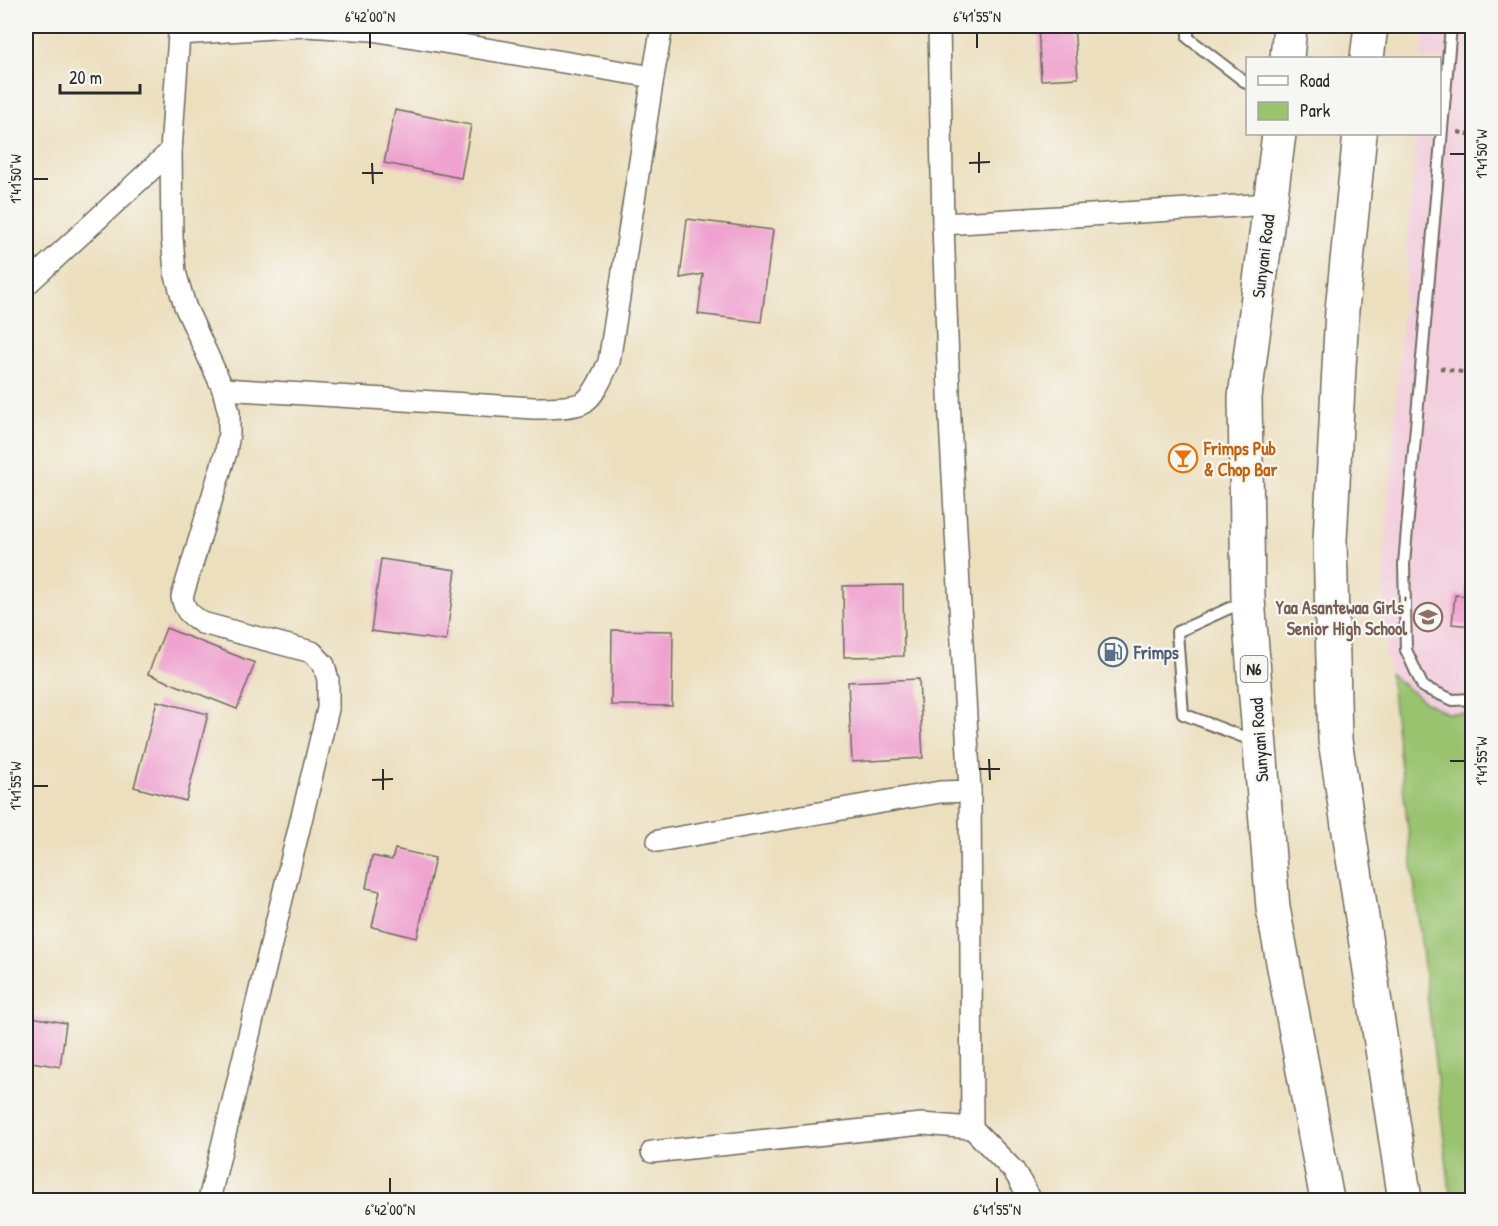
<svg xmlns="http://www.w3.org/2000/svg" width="1498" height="1226" font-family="'Patrick Hand',sans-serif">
<rect width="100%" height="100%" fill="#f6f6f2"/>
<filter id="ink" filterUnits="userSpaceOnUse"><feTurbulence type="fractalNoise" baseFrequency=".0167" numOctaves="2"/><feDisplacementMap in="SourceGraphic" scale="12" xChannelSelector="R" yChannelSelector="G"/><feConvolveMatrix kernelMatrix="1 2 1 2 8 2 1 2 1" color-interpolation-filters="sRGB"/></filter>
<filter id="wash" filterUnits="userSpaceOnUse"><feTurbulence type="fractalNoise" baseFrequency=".008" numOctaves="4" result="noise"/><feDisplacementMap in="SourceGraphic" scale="24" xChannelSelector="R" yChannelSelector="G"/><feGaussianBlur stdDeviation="1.35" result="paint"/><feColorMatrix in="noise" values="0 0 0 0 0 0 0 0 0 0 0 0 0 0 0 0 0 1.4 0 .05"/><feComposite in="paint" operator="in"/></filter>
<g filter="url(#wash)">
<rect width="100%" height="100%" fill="#ecdfbe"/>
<!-- built -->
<polygon fill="#f3cfde" points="1424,26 1472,26 1472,1200 1451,1200 1390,674 1386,656 1383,578 1416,134 1440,134 1440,58 1422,58"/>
<!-- green -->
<polygon fill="#9ac36f" stroke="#62774d" stroke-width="1.5" points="1390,674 1425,702 1447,713 1472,713 1472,1200 1451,1200"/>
<g id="blocks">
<!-- building -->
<g fill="#efa2cf">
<polygon points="1038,26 1074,26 1078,78 1041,80"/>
<polygon points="395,110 471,125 461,178 384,163"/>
<polygon points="687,219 773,230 761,322 698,314 703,274 680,278"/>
<polygon points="1469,542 1472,542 1472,626 1452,624 1455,595 1465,596"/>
<polygon points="381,559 456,570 446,641 371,631"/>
<polygon points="903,585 904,656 844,657 843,586"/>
<polygon points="166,628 255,663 237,709 148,674"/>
<polygon points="612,630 673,631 672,706 611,705"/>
<polygon points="919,679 923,758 852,762 848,682"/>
<polygon points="157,701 208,714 186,801 134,787"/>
<polygon points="395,849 435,858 417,938 372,927 380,891 366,888 372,856 392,860"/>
<polygon points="26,1016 66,1023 60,1067 26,1061"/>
</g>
</g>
</g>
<g filter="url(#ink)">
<use href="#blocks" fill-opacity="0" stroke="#6f6a5e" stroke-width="1.5"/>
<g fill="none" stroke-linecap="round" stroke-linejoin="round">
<!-- lane casing -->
<g stroke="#6f6a5e" stroke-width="14">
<g id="lane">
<polyline points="1188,26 1188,38 1248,84"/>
<polyline points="1451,26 1404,564 1406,650 1423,687 1453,700 1472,699"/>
<polyline points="1243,602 1177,632 1183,714 1254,741"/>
</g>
</g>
<!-- street casing -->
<g stroke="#6f6a5e" stroke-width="24">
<g id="street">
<path d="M177 26 179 34 171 151 172 237 175 272 185 306 223 389 229 413V433L226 452 182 597C185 612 190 614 202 623L312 652 324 665 328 680V709L209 1200"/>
<polyline points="179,34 305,26 372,30 653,77"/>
<polyline points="943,224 1270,204"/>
<polyline points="26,285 171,151"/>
<path d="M223 389 533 408C545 408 575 408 584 402 596 394 603 374 609 362L653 77 662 26"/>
<polyline points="970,791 972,1128"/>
<polyline points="658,841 940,792 970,791 950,420 943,224 939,26"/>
<polyline points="652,1152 922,1124 972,1128 1014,1171 1031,1200"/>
</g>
</g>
<!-- primary casing -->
<g stroke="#6f6a5e" stroke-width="36">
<g id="primary">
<polyline points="1287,58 1290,26"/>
<polyline points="1367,58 1371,26"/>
<polyline points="1279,134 1245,397 1248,599 1273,908 1327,1200"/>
<polyline points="1360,134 1342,310 1330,540 1335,740 1405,1200"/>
</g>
</g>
<!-- path -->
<g stroke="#6f6a5e" stroke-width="4" stroke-dasharray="4.5 4.5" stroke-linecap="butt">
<polyline points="1458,132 1472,135"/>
<polyline points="1440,368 1472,374"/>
</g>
<!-- lane -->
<use href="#lane" stroke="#fff" stroke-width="10"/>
<!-- street -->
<use href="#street" stroke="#fff" stroke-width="21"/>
<!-- primary -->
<use href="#primary" stroke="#fff" stroke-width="33"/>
</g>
</g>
<!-- ticks -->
<path fill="none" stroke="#2b2b2b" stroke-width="2" d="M370 33V48M977 33V48M979 152V173M1450 154H1465M372 163 373 184M969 163 990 162M362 173H383M33 179H48M989 759 990 780M1450 761H1465M383 769V790M979 769H1000M372 780 393 779M33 786H48M390 1178V1193M997 1178V1193"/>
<!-- icons -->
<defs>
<g id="bar-ring" transform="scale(1.5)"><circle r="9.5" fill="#f6f6f2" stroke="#e8710a" stroke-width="1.5"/><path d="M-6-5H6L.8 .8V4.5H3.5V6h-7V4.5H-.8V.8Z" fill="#e8710a"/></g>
<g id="school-ring" transform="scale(1.5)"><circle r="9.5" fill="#f6f6f2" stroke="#8d6e63" stroke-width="1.5"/><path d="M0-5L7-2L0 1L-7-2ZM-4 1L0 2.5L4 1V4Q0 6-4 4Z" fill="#8d6e63"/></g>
<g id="fuel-ring" transform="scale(1.5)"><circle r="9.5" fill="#f6f6f2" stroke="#5c6f8a" stroke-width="1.5"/><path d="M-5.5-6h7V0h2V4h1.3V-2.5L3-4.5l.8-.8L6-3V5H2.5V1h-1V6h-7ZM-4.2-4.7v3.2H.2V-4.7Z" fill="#5c6f8a"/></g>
</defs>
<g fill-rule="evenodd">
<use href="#bar-ring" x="1183" y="458"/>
<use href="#school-ring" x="1428" y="617"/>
<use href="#fuel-ring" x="1113" y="652"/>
</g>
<g text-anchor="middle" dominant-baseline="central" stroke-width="4.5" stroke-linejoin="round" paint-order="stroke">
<!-- shield labels -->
<rect fill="#f6f6f2" stroke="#686867" stroke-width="1.5" x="1240.5" y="656" width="27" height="26" rx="4.5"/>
<g font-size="16" font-weight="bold" fill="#2b2b2b">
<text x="1254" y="669">N6</text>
</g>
<!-- street labels -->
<g font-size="18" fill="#2b2b2b" stroke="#f6f6f2">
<text transform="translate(1263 256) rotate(-83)">Sunyani Road</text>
<text transform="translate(1259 740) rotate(-94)">Sunyani Road</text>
</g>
<!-- food labels -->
<g font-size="18" font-weight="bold" fill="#c56008" stroke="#f6f6f2" text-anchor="start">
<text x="1204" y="448">Frimps Pub<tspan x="1204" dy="21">&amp; Chop Bar</tspan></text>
</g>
<!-- education labels -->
<g font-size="18" font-weight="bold" fill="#785e54" stroke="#f6f6f2" text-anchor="end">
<text x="1407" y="607">Yaa Asantewaa Girls'<tspan x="1407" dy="21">Senior High School</tspan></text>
</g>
<!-- service labels -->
<g font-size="18" font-weight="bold" fill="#4e5e75" stroke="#f6f6f2" text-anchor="start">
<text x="1134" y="652">Frimps</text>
</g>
</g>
<!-- margin -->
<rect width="1498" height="1226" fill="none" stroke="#f6f6f2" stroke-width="66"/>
<!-- legend -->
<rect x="1246" y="57" width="195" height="78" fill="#f6f6f2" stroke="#a5a5a2" stroke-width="1.5"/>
<rect x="1258" y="76" width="30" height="9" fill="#ffffff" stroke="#a5a5a2" stroke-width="1.5"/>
<text x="1300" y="87" font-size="18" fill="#2b2b2b">Road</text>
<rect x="1258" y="102" width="30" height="18" fill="#9ac36f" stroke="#a5a5a2" stroke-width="1.5"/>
<text x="1300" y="117" font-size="18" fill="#2b2b2b">Park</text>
<!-- scale -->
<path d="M60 84v9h80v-9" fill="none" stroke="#2b2b2b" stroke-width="3"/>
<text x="69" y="84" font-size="18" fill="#2b2b2b" stroke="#f6f6f2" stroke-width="4.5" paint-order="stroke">20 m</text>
<rect x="33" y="33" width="1432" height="1160" fill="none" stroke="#2b2b2b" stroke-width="2"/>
<g font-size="15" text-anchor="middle" fill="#2b2b2b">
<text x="370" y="22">6°42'00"N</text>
<text x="977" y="22">6°41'55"N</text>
<text transform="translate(1482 154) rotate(-90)" y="5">1°41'50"W</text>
<text transform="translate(16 179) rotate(-90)" y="5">1°41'50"W</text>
<text transform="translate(1482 761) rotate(-90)" y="5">1°41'55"W</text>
<text transform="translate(16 786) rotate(-90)" y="5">1°41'55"W</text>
<text x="390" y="1215">6°42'00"N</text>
<text x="997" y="1215">6°41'55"N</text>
</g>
</svg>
